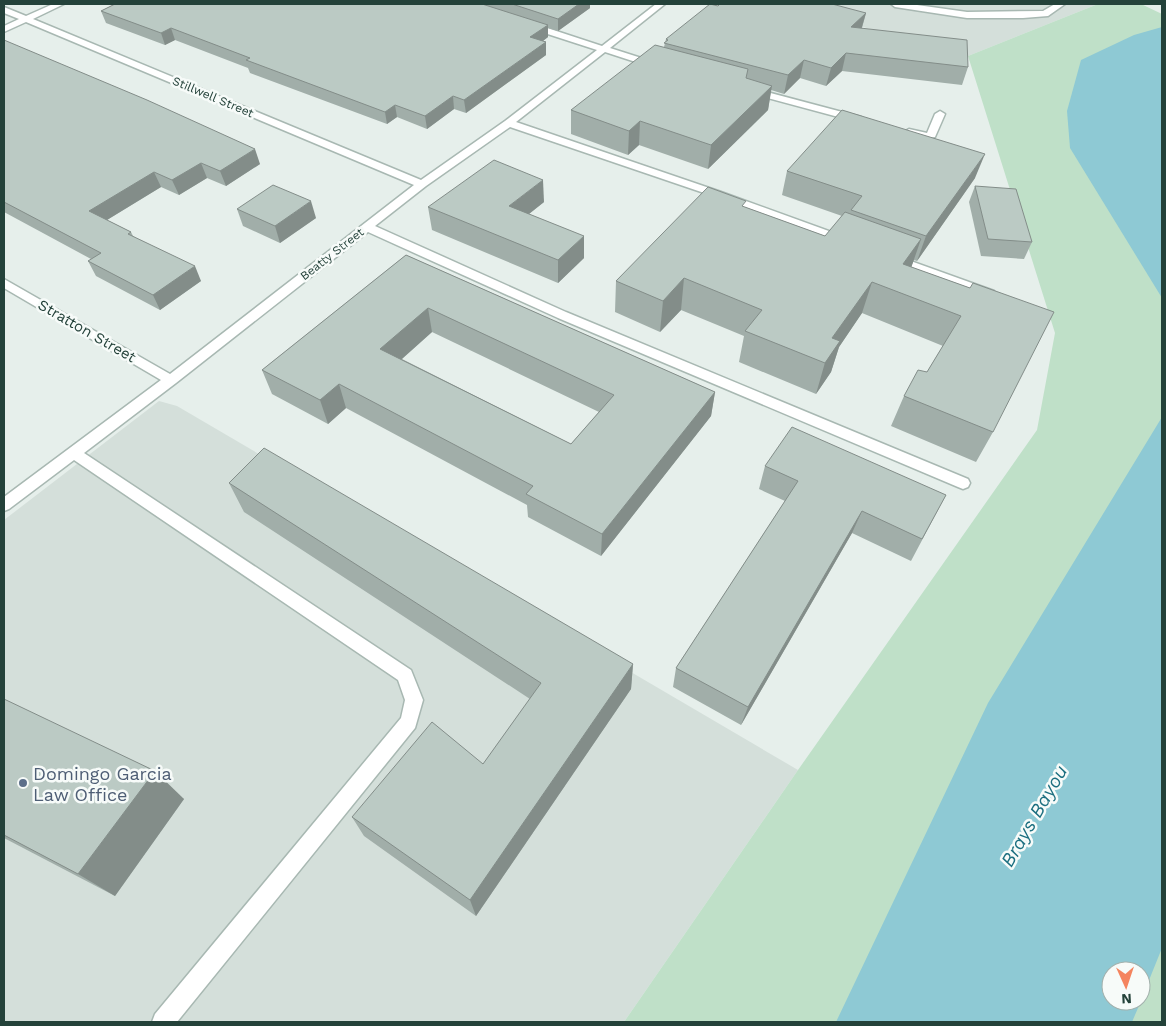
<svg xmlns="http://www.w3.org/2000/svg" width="1166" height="1026" font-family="'Work Sans',sans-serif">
<rect width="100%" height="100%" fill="#e6efeb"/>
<!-- built -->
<g fill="#d4dfda">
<polygon points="780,4 1098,4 968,56"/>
<polygon points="159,401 177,406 798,770 624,1022 4,1022 4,520"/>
</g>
<!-- green -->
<path fill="#bfe0c8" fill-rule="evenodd" d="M1098 4H1141L1162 14V1022H624L798 770 1037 430 1055 333 968 56ZM1111 971H1141V1001H1111Z"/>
<!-- water -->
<g fill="#8ec9d4">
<polygon points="1162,27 1162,298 1070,148 1067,111 1081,60 1134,35"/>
<polygon points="1162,417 1162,948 1141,1000 1141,971 1111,971 1111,1001 1141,1001 1132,1022 836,1022 988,703"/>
</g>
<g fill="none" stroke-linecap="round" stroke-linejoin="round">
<!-- minor casing -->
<g stroke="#a8b8b2" stroke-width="3">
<g id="minor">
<polygon points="53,4 64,4 33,19 421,180 505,121 597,50 526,27 526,23 532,23 602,46 656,4 665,4 610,48 657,63 657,67 651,67 605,52 516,122 721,192 848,238 850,241 848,244 840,244 713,196 510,127 426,186 375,226 566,312 968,479 970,483 968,487 963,489 958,487 558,318 368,232 176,383 84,453 411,670 423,700 415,728 177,1022 152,1022 155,1014 401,718 405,700 398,680 74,460 9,509 4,511 4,497 161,380 4,288 4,279 170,374 414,185 26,22 4,32 4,26 19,19 4,13 4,7 26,16"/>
<polygon points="891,4 910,4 967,12 1043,11 1055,4 1065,4 1048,16 1023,18 967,18 895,7"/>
<polygon points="752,88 861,117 862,119 857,122 749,93 749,89"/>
<polygon points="940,111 945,114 935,137 925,139 905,134 904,132 909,129 927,133 935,114"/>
<polygon points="894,255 994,291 996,294 990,298 986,297 890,262 888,259"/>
</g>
</g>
<!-- minor -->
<use href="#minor" fill="#fff" fill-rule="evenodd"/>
</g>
<!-- wall -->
<g fill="#a1aea9" fill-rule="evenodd">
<polygon points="115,4 590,4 590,8 558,31 548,28 548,37 543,41 546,42 546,55 466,113 454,109 427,129 397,117 387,124 250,73 248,68 175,40 165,45 106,23 101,11"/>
<polygon points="718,6 866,13 862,28 968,67 962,85 842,71 826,86 800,78 784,94 771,90 768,110 708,169 639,145 628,155 571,134 571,110 664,47 666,39"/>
<polygon points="4,40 260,164 226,186 207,178 179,195 161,187 107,220 131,232 133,236 201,281 160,310 96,276 88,261 91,259 4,212"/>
<polygon points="787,171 975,178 917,261 914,260 911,267 970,288 993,432 976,462 891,426 904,396 927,372 943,346 862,313 839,347 831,372 816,394 739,362 744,336 681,310 660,332 615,312 616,281 745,207 825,236 842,216 782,195"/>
<polygon points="975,186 1032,242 1024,259 981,256 969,202"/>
<polygon points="544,202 529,214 584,258 558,283 432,230 428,207"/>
<polygon points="237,209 316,218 280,243 243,226"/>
<path d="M406 255 715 392 711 416 601 556 528 517 527 505 346 408 328 424 272 394 262 370ZM432 332 599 412 571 444 402 359Z"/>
<polygon points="765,466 946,495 911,561 852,533 741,725 673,687 676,668 785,501 759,489"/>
<polygon points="229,483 633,664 631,689 476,916 364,836 352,817 483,764 530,699 244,512"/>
<polygon points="4,699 184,799 115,896 4,838"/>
</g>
<!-- shaded-wall -->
<g fill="#838d89">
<polygon points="579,4 590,4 590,8 558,31 558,19"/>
<polygon points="866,13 861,30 851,27"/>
<polygon points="548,25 548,37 531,50 530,37"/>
<polygon points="171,28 175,40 165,45 161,33"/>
<polygon points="546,42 546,55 466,113 464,100"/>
<polygon points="846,53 842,71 826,86 831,68"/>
<polygon points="804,60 800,78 784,94 788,75"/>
<polygon points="772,86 768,110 708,169 711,145"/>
<polygon points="453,96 454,109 427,129 425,116"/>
<polygon points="395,105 397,117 387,124 385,112"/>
<polygon points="640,121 639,145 628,155 629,131"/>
<polygon points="255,149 260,164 226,186 220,171"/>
<polygon points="985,154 975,178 917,261 926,236"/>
<polygon points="201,163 207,178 179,195 172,180"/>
<polygon points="154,172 161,187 97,226 89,211"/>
<polygon points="543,180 544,202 511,228 509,206"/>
<polygon points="311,201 316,218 280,243 275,226"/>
<polygon points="584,236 584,258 558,283 558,260"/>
<polygon points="921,239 910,271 903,264"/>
<polygon points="195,266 201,281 160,310 153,295"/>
<polygon points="684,278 681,310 660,332 663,301"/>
<polygon points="872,282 862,313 839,347 831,372 816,394 832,338"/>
<polygon points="428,308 432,332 386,373 380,349"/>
<polygon points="339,384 346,408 328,424 320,400"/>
<polygon points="715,392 711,416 601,556 602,534"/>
<polygon points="862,511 852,533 741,725 748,707"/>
<polygon points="633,664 631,689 476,916 470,900"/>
<polygon points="155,771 184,799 115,896 78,874"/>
</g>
<!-- building -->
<g fill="#bbcac4" stroke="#838d89" fill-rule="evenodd">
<polygon points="115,4 482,4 548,25 530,37 546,42 464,100 453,96 425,116 395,105 385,112 246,60 250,58 171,28 161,33 101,11"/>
<polygon points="512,4 579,4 558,19"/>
<polygon points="710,4 718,6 720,4 832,4 866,13 851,27 967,40 968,67 846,53 831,68 804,60 788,75 664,43 668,40 666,39"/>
<polygon points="4,40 147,100 255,149 220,171 201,163 172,180 154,172 89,211 131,232 128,234 195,266 153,295 88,261 101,253 4,202"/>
<polygon points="655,45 748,69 746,78 772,86 711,145 640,121 629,131 571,110"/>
<polygon points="842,110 985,154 926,236 851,210 862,196 787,171"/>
<polygon points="494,160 543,180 509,206 584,236 558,260 428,207"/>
<polygon points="273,185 311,201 275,226 237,209"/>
<polygon points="975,186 1016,189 1032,242 988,239"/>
<polygon points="708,187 746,201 742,206 825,236 845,212 921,239 903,264 970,288 973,283 1054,312 993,432 904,396 918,370 927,372 961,316 872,282 832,338 840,341 825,363 745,331 762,310 684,278 663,301 616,281"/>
<path d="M406 255 715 392 602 534 526 494 533 486 339 384 320 400 262 370ZM428 308 614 395 571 444 380 349Z"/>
<polygon points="792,427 946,495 922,539 862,511 748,707 676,668 798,481 765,466"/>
<polygon points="264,448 633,664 470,900 352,817 432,722 483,764 541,683 229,483"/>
<polygon points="4,699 155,771 78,874 4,835"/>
</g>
<!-- markers -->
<circle fill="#5c6f8a" stroke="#f7fbf9" stroke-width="2" cx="23" cy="783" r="5"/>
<g text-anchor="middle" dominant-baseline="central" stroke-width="5" stroke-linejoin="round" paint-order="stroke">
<!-- far-street labels -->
<g font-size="12" fill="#24423a" stroke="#f7fbf9">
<text transform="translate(213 97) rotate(23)">Stillwell Street</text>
<text transform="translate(332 254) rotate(-38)">Beatty Street</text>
</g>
<!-- street labels -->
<g font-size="15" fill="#24423a" stroke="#f7fbf9">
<text transform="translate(87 331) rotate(30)">Stratton Street</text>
</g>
<!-- near-service labels -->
<g font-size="18" fill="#4e5e75" stroke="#f7fbf9" text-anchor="start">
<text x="33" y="773">Domingo Garcia<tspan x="33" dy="21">Law Office</tspan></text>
</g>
<!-- near-water labels -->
<g font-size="19" font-style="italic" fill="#1c6f80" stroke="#f7fbf9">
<text transform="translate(1034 816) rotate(-60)">Brays Bayou</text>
</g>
</g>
<!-- border -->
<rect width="1166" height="1026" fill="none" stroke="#24423a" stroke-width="10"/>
<!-- north arrow -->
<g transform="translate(1126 986) rotate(177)"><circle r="24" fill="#f7fbf9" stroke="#a3b1ad"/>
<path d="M0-4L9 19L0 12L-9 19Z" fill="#f4845f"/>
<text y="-8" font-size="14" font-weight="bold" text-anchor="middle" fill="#24423a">N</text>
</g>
</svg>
